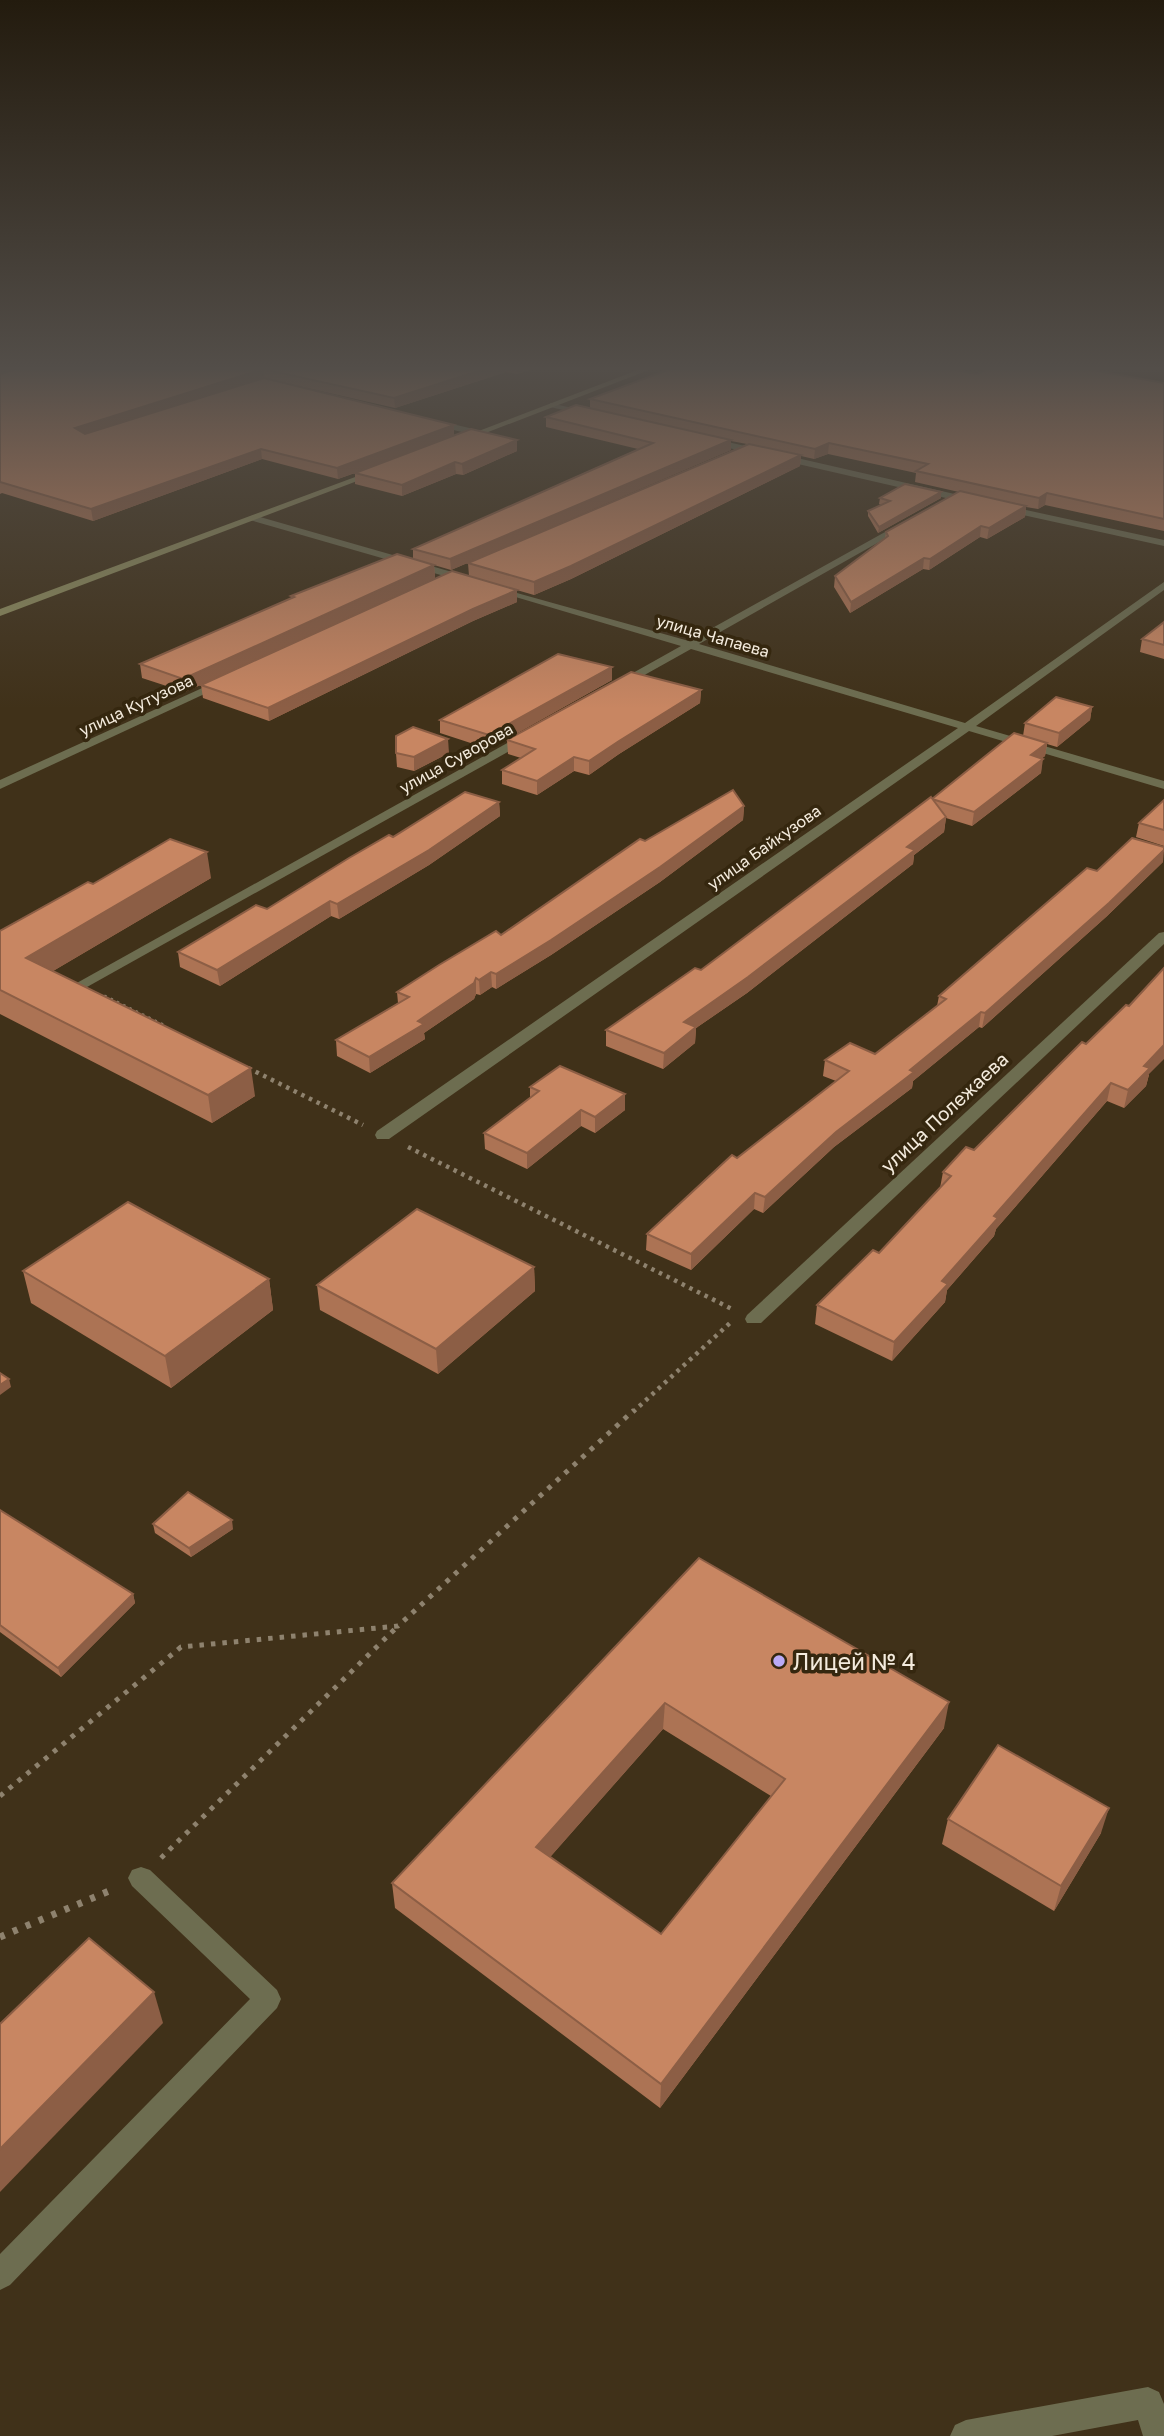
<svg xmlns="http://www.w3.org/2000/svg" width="1164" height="2436" font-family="'Golos Text',sans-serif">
<rect width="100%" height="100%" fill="#403119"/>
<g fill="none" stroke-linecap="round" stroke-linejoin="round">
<!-- path-far3 -->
<polyline stroke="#8e826e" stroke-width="3.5" stroke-dasharray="2.5 4.5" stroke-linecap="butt" points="104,996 165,1026"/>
<!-- path-far2 -->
<g stroke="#8e826e" stroke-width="4.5" stroke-dasharray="3.5 5" stroke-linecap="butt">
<polyline points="248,1068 363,1125"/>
<polyline points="408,1147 732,1309"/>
<polyline points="633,1412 730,1323"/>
</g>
<!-- path-far1 -->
<g stroke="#8e826e" stroke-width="5" stroke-dasharray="4.5 7" stroke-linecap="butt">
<polyline points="0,1796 181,1647 398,1626 634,1410"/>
<polyline points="161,1858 398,1626"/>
</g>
<!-- path -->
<polyline stroke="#8e826e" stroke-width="7" stroke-dasharray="5 9" stroke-linecap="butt" points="0,1937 114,1889"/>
<!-- service -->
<g fill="#6d6d50" fill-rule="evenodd">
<polygon points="431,419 482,431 483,433 479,436 428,424"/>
<polygon points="141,1867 150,1870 277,1990 281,1999 277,2008 10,2285 0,2290 0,2254 250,1999 132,1886 128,1878 132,1870"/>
<polygon points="1148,2387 1159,2392 1164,2404 1164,2436 1143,2436 1138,2420 1052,2436 950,2436 955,2425 966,2420"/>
</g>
<!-- minor -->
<g fill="#6d6d50" fill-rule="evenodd">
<polygon points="550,403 590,412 594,414 590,416 550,407"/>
<polygon points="710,438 972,498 977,501 972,504 707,443"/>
<polygon points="1003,505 1164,540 1164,546 1000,510 1000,506"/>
<polygon points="253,515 473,578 474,580 465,582 250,520 248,518"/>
<polygon points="903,522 911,524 699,644 965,723 1164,582 1164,590 976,726 1164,781 1164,789 969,731 389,1139 377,1139 375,1135 377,1131 958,728 691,649 623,687 615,687 615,683 681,646 492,590 492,586 689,641"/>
<polygon points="222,679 228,682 226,684 0,789 0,780"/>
<polygon points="527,732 531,733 531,739 87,987 82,988 75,984"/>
<polygon points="1164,932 1164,944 761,1323 747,1323 745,1319 747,1315 1159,933"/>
</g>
<!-- secondary -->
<g fill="#8d8c5e" fill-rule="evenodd">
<polygon points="643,368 654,368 465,441 458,439"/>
<polygon points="374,470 381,472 0,616 0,609"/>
</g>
</g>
<!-- wall -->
<g fill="#ac7354" fill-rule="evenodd">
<polygon points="0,368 536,368 517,374 506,372 395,408 294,385 454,435 517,451 463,475 456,474 402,496 355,484 355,473 338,479 262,459 93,521 2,493 0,494"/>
<polygon points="977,374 1164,383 1164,531 1045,505 1038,509 1026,507 1025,517 987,539 980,537 929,570 923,569 850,613 834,587 835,576 885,538 886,532 959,492 915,482 916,473 828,454 814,459 801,456 800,466 571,579 534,595 469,576 468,563 747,444 731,441 731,450 451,570 434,565 435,578 185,692 142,678 140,664 291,599 291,596 413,559 413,549 638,449 546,427 546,417 590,409 590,399"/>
<polygon points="941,492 941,498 878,533 868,516 868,511 881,505 879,504 880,498"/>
<polygon points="517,590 517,602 473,621 269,721 203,698 201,685"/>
<polygon points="1164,622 1164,659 1140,652 1142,639"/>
<polygon points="612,667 612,680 489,749 440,733 440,720"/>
<polygon points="701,690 700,703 619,754 589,775 574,771 537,795 502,784 502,770 521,758 508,754 507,740"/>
<polygon points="1092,707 1090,720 1057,747 1047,744 1045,756 1042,758 1041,773 972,826 946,818 944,832 914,855 913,864 747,993 696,1028 695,1043 663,1069 606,1046 606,1030 701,970 932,799 1023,736 1025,723"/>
<polygon points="396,753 449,753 414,771 397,767"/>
<polygon points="1164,800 1164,846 1136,837 1139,823"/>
<polygon points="499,802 500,816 429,865 339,919 331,916 220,986 180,967 178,952 267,909 393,837"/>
<polygon points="744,806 743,820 660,882 551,955 496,989 492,987 480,995 476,994 474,999 424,1033 425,1039 370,1073 337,1056 336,1040 398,1003 397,992 501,935 645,841"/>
<polygon points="1163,862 1106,917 982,1028 979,1027 913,1081 912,1088 834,1147 763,1213 754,1209 691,1270 646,1250 647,1234 737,1158 836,1081 823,1076 825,1060 875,1054 937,1006 939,996 1097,871"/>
<polygon points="211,878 53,971 255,1096 212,1123 0,1014 0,931 93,884"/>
<polygon points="1082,1042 1149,1075 1146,1086 1124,1108 1107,1101 996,1229 994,1236 947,1290 945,1302 892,1361 815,1324 817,1305 879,1253 940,1188 943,1172 974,1150"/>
<polygon points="530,1087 625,1094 625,1110 595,1133 581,1126 527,1169 485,1149 484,1133 530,1098"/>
<polygon points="534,1267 535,1291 438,1374 320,1310 317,1285"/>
<polygon points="23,1271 269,1279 273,1310 171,1388 31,1303"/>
<polygon points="0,1510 133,1594 135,1603 61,1677 0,1632"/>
<polygon points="153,1524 233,1529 191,1557 155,1533"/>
<path d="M699 1558 944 1728 660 2108 395 1908 392 1883ZM663 1729 771 1796 661 1934 550 1857Z"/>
<polygon points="948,1819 1101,1833 1054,1911 942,1844"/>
</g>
<!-- shaded-wall -->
<g fill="#8c5e45">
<polygon points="0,368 26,368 0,376"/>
<polygon points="488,368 506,368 506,372 395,408 394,398"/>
<polygon points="517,368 536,368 517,374"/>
<polygon points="263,369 264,378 77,439 75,428"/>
<polygon points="454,425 454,436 338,479 337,468"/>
<polygon points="517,440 517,451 463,475 462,464"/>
<polygon points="731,440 731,450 451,570 450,559"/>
<polygon points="829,443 828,454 814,459 815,449"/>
<polygon points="261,449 262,459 93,521 91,509"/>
<polygon points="801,455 800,466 571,579 534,595 534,582"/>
<polygon points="455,462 456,474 402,496 402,485"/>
<polygon points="941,492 941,498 878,533 879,527"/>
<polygon points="1047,493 1045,505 1038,509 1039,498"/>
<polygon points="1026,506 1025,517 987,539 989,528"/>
<polygon points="981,526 980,537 929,570 930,559"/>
<polygon points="924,558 923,569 850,613 851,602"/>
<polygon points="434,565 435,578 185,692 183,679"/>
<polygon points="517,590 517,602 473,621 269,721 268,708 473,609"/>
<polygon points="612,667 612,680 489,749 489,735"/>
<polygon points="701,690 700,703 619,754 589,775 589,761 619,741"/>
<polygon points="1092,707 1090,720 1057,747 1059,733"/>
<polygon points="448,739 449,753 414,771 414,757"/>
<polygon points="1047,743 1045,756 1029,769 1031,755"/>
<polygon points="574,757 574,771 537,795 537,781"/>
<polygon points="1043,759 1041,773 972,826 974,812"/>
<polygon points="499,802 500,816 429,865 339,919 337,904"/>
<polygon points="744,806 743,820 660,882 551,955 496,989 496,974"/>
<polygon points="946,817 944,832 914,855 913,864 747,993 696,1028 695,1043 663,1069 664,1053 684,1022"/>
<polygon points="1164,850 1163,862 1106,917 982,1028 985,1013"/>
<polygon points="207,852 211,878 31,984 26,958"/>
<polygon points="330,901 331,916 220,986 217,970"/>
<polygon points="491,972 492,987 480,995 479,980"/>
<polygon points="476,978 476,994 474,999 424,1033 425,1039 370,1073 369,1057"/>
<polygon points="981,1012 979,1027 913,1081 912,1088 834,1147 763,1213 765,1197 836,1132"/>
<polygon points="1164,1045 1164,1059 1149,1074 1146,1086 1124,1108 1128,1090 1144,1066"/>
<polygon points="251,1068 255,1096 212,1123 208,1095"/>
<polygon points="1111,1083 1107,1101 996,1229 994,1236 947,1290 945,1302 892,1361 894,1342 994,1216"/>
<polygon points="625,1094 625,1110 595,1133 595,1117"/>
<polygon points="581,1110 581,1126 527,1169 527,1153"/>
<polygon points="755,1193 754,1209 691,1270 691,1254"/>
<polygon points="534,1267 535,1291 438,1374 436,1349"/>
<polygon points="269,1279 273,1310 171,1388 165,1356"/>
<polygon points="9,1379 11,1387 0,1395 0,1385"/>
<polygon points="232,1520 233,1529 191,1557 189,1548"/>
<polygon points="133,1594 135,1603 61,1677 58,1668"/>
<polygon points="949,1702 944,1728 660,2108 661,2084"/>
<polygon points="665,1703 663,1729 537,1872 536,1847"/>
<polygon points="1109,1808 1101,1833 1054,1911 1061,1886"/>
<polygon points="154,1992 163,2023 0,2192 0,2149"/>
</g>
<!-- building -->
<g fill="#c88662" stroke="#8c5e45" stroke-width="2" fill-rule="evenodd">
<polygon points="19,368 488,368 394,398 263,369 75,428 85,434 264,378 454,425 337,468 261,449 91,509 0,482 0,374"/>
<polygon points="673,368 944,368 977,374 990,368 1081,368 1164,383 1164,519 1047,493 1039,498 916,471 928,464 829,443 815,449 590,399"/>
<polygon points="576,405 731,440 450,559 413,549 653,443 546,417"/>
<polygon points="471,429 517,440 462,464 455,462 402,485 355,473"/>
<polygon points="749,444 801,455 571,566 534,582 468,563"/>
<polygon points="905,484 941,492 879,527 868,511 890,501 880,498"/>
<polygon points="960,491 1026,506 989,528 981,526 930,559 924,558 851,602 835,576 888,536 886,532"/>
<polygon points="397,554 434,565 183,679 140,664 294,597 291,596"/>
<polygon points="452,571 517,590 473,609 268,708 201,685"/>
<polygon points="1164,622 1164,645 1142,639"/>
<polygon points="558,654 612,667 489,735 440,720"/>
<polygon points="631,672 701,690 619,741 589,761 574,757 537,781 502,770 535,749 507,740"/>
<polygon points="1056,697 1092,707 1059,733 1025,723"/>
<polygon points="413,727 448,739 414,757 396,753 396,736"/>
<polygon points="1014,733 1047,743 1031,755 1043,759 974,812 932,799"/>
<polygon points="733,790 744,806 660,867 551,940 496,974 491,972 479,980 476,978 474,983 418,1021 424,1024 369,1057 336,1040 409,997 397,992 439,965 496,931 501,935 640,839 645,841"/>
<polygon points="465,792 499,802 429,850 337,904 330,901 217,970 178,952 256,905 267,909 349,858 389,835 393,837"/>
<polygon points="931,797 946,817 907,847 915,850 748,977 684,1022 696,1027 664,1053 606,1030 695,968 701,970"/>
<polygon points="1164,800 1164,830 1139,823"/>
<polygon points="1132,838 1164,847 1164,850 1109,903 985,1013 981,1012 910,1070 914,1072 836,1132 765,1197 755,1193 691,1254 647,1234 732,1155 737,1158 849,1071 825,1060 850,1043 875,1054 946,999 939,996 1087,868 1097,871"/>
<polygon points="170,839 207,852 26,958 251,1068 208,1095 0,990 0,931 88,882 93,884"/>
<polygon points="1164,968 1164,1045 1144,1066 1150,1068 1128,1090 1111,1083 994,1216 998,1218 942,1281 948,1284 894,1342 817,1305 873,1250 879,1253 951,1176 943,1172 966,1147 974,1150 1082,1042 1086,1044 1126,1005 1129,1006"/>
<polygon points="560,1066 625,1094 595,1117 581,1110 527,1153 484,1133 539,1091 530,1087"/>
<polygon points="128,1202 269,1279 165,1356 23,1271"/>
<polygon points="417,1209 534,1267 436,1349 317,1285"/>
<polygon points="0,1373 9,1379 0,1385"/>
<polygon points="188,1492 232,1520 189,1548 153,1524"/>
<polygon points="0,1510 133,1594 58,1668 0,1625"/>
<path d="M699 1558 949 1702 661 2084 392 1883ZM665 1703 785 1779 661 1934 536 1847Z"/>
<polygon points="998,1745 1109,1808 1061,1886 948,1819"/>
<polygon points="89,1938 154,1992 0,2149 0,2024"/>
</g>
<!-- sky -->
<linearGradient id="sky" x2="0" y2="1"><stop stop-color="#231b0e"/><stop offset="0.52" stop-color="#534e49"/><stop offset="1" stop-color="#534e49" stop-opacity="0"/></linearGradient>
<rect width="1164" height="709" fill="url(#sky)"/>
<!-- markers -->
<circle fill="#baaaf6" stroke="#35270f" stroke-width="2.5" cx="779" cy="1661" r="7"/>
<g text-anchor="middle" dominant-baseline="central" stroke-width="7" stroke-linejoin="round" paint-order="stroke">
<!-- far-street labels -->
<g font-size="16" fill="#f4ebdd" stroke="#35270f">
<text transform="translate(713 636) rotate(16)">улица Чапаева</text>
<text transform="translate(136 705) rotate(-25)">улица Кутузова</text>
<text transform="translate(456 758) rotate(-29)">улица Суворова</text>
<text transform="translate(764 847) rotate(-35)">улица Байкузова</text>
</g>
<!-- street labels -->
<g font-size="19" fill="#f4ebdd" stroke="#35270f">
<text transform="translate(944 1112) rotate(-43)">улица Полежаева</text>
</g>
<!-- near-poi labels -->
<g font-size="23" fill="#f4ebdd" stroke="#35270f" text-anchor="start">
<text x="793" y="1661">Лицей № 4</text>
</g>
</g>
</svg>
